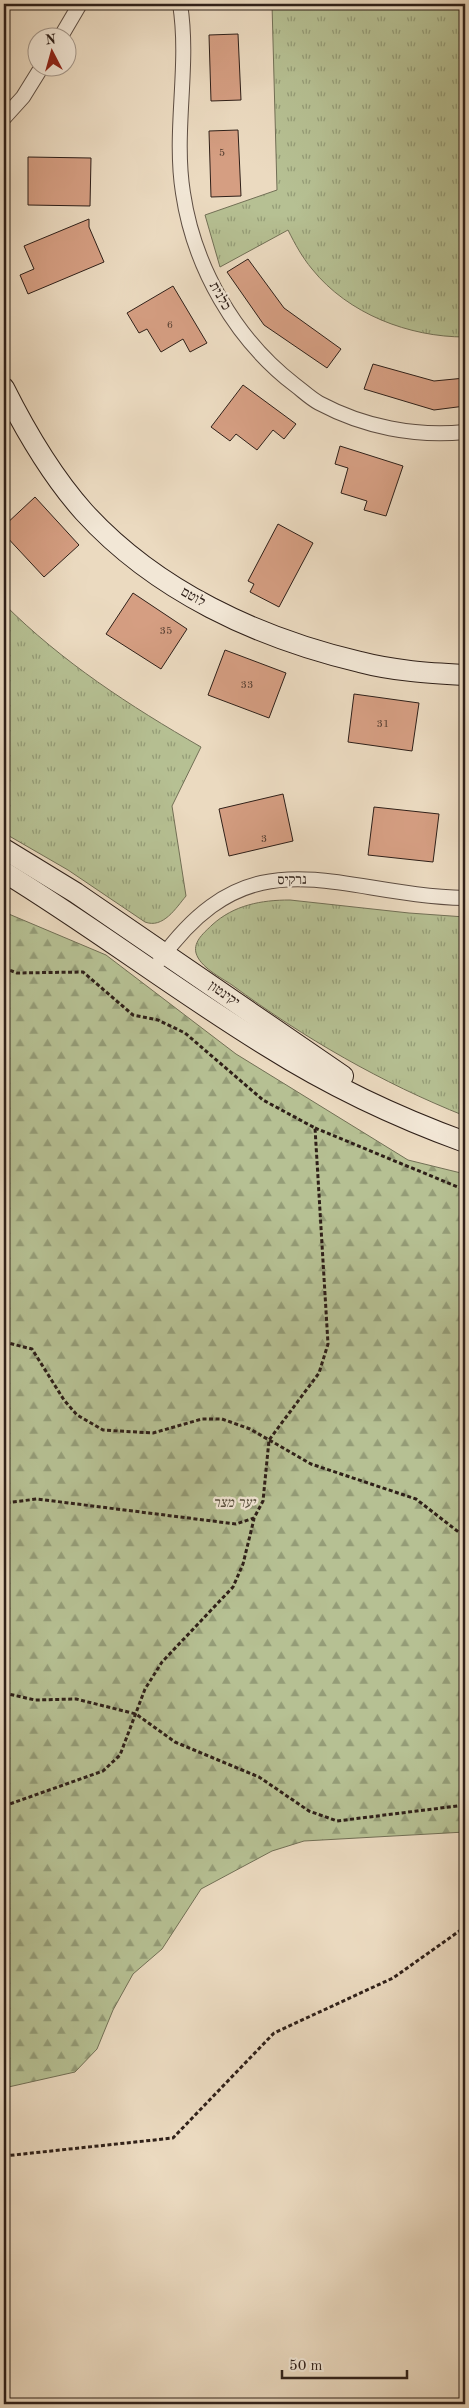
<svg xmlns="http://www.w3.org/2000/svg" width="469" height="2408" font-family="'Old Standard TT','Frank Ruhl Libre',serif">
<defs>
<pattern id="grass-tufts" width="24" height="20" patternUnits="userSpaceOnUse" patternTransform="scale(1.25)"><rect width="24" height="20" fill="#b6c093"/><path d="M3 7l-1-3M5 7V3M7 7l1-3M15 17l-1-3M17 17v-4M19 17l1-3" fill="none" stroke="#949c77"/></pattern>
<pattern id="forest-firs" width="22" height="20" patternUnits="userSpaceOnUse" patternTransform="scale(1.25)"><rect width="22" height="20" fill="#b6c093"/><path d="M5 1l3.5 6h-7zM16 11l3.5 6h-7z" fill="#949c77"/></pattern>
</defs>
<rect width="100%" height="100%" fill="#ebdac0"/>
<filter id="stains"><feTurbulence type="fractalNoise" baseFrequency=".004" numOctaves="4"/><feColorMatrix values="0 0 0 0 .2 0 0 0 0 .09 0 0 0 0 .02 0 0 0 .5 -.17"/></filter>
<radialGradient id="worn" r=".72"><stop offset=".6" stop-color="#630" stop-opacity="0"/><stop offset="1" stop-color="#630" stop-opacity=".3"/></radialGradient>
<!-- grass -->
<g fill="url(#grass-tufts)" stroke="#727056">
<path d="M272 4H465V337C409 337 348 314 312 269 302 257 295 244 288 230L220 267 205 215 277 190Z"/>
<path d="M4 604C62 662 130 706 201 747L172 806 186 896C176 908 163 929 145 922L68 870 4 833Z"/>
<path d="M290 900 409 913 465 917V1116C382 1083 304 1038 232 985 220 977 200 967 196 953 193 941 205 932 212 925 234 905 261 900 290 900Z"/>
</g>
<!-- forest -->
<polygon fill="url(#forest-firs)" stroke="#727056" points="4,912 106,955 236,1054 408,1160 465,1174 465,1832 304,1841 272,1851 201,1889 162,1949 133,1974 113,2010 97,2049 75,2072 4,2088"/>
<!-- building -->
<g fill="#d59e82" stroke="#2f2019">
<polygon points="238,34 241,100 211,101 209,35"/>
<polygon points="238,130 241,196 211,197 209,131"/>
<polygon points="28,157 91,158 90,206 28,205"/>
<polygon points="89,219 89,227 104,262 28,294 20,275 34,269 24,246"/>
<polygon points="248,259 284,308 341,349 327,368 264,325 227,272"/>
<polygon points="173,286 207,343 190,352 183,339 161,352 147,329 139,333 127,313"/>
<polygon points="373,364 434,381 465,378 465,406 434,410 364,389"/>
<polygon points="243,385 296,424 284,439 273,430 257,450 236,434 230,441 211,427"/>
<polygon points="340,446 403,466 386,516 364,510 367,501 341,493 348,468 335,464"/>
<polygon points="35,497 79,545 44,577 4,534 4,526"/>
<polygon points="278,524 313,543 279,607 250,592 254,584 248,581"/>
<polygon points="133,593 187,629 161,669 106,634"/>
<polygon points="225,650 286,673 269,718 208,695"/>
<polygon points="354,694 419,703 412,751 348,742"/>
<polygon points="283,794 293,841 229,856 219,809"/>
<polygon points="374,807 439,814 433,862 368,855"/>
</g>
<g fill="none" stroke-linecap="round" stroke-linejoin="round">
<!-- street casing -->
<g stroke="#5e4e43" stroke-width="16">
<g id="street">
<path d="M180 4C190 66 173 130 183 193 194 267 235 339 295 385 303 391 310 398 319 403 364 427 415 437 465 432"/>
<polyline points="60,38 80,4"/>
<polyline points="4,118 23,97 41,68"/>
<path d="M160 960C254 830 335 895 465 898"/>
</g>
</g>
<!-- secondary casing -->
<g stroke="#2f2019" stroke-width="22">
<g id="secondary">
<path d="M4 388C26 432 51 475 84 512 156 591 258 638 360 662 394 671 430 673 465 675"/>
<polyline points="4,849 76,893 343,1076"/>
<path d="M4 872C94 927 177 991 267 1046 329 1085 396 1117 465 1142"/>
</g>
</g>
<!-- path -->
<g stroke="#2f2019" stroke-width="3" stroke-dasharray="4 2.5" stroke-linecap="butt">
<polyline points="4,968 17,973 83,972 133,1015 158,1020 185,1033 263,1100 315,1128 328,1344 319,1373 269,1440 263,1501 254,1518 236,1524 37,1499 4,1503"/>
<polyline points="315,1128 465,1190"/>
<polyline points="4,1342 32,1349 64,1400 77,1415 103,1430 153,1433 202,1419 222,1419 250,1429 311,1464 416,1499 465,1537"/>
<polyline points="4,1693 35,1700 76,1699 136,1714 175,1742 259,1777 309,1811 337,1821 465,1805"/>
<polyline points="4,1806 103,1771 120,1755 145,1689 162,1662 233,1587 243,1564 254,1519"/>
<polyline points="4,2156 173,2138 274,2033 393,1978 465,1927"/>
</g>
<!-- street -->
<use href="#street" stroke="#f2e7d6" stroke-width="14"/>
<!-- secondary -->
<use href="#secondary" stroke="#f2e7d6" stroke-width="20"/>
</g>
<g text-anchor="middle" dominant-baseline="central" stroke-width="4.5" stroke-linejoin="round" paint-order="stroke">
<!-- number labels -->
<g font-size="11" fill="#584033">
<text x="222" y="153">5</text>
<text x="170" y="325">6</text>
<text x="166" y="631">35</text>
<text x="247" y="685">33</text>
<text x="383" y="724">31</text>
<text x="264" y="839">3</text>
</g>
<!-- street labels -->
<g font-size="14" fill="#2f2019" stroke="#f2e7d6">
<text transform="translate(220 296) rotate(61)">כלנית</text>
<text transform="translate(193 597) rotate(29)">לוטם</text>
<text transform="translate(292 880) rotate(-1)">נרקיס</text>
<text transform="translate(224 994) rotate(35)">יקינטון</text>
</g>
<!-- park labels -->
<g font-size="14" font-style="italic" fill="#58503e" stroke="#f2e7d6">
<text x="234" y="1503">יער מצר</text>
</g>
</g>
<!-- margin -->
<rect width="469" height="2408" fill="none" stroke="#ebdac0" stroke-width="20"/>
<rect x="5" y="5" width="459" height="2398" fill="none" stroke="#2f2019" stroke-width="2.5"/>
<rect x="10" y="10" width="449" height="2388" fill="none" stroke="#2f2019"/>
<!-- north arrow -->
<g transform="translate(52 52) rotate(354)"><circle r="24" fill="#f2e7d6" stroke="#a4978a"/>
<path d="M0-4L9 19L0 12L-9 19Z" fill="#8f2418"/>
<text y="-8" font-size="14" font-weight="bold" text-anchor="middle" fill="#2f2019">N</text>
</g>
<!-- scale -->
<path d="M282 2370v8h125v-8" fill="none" stroke="#2f2019" stroke-width="2.5"/>
<text x="289" y="2370" font-size="15" fill="#2f2019" stroke="#f2e7d6" stroke-width="4" paint-order="stroke">50 m</text>
<rect width="100%" height="100%" filter="url(#stains)"/>
<rect width="100%" height="100%" fill="url(#worn)"/>
</svg>
